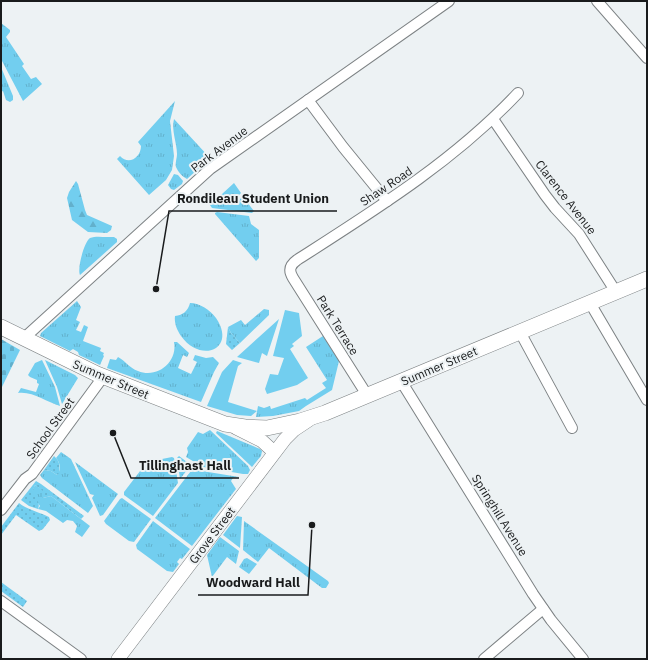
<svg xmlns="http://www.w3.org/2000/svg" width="648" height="660" font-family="'IBM Plex Sans',sans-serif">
<defs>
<pattern id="grass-tufts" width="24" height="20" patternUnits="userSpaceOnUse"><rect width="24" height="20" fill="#72ceef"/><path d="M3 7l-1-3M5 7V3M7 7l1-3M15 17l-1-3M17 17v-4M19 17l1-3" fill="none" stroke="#62b0cc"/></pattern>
<pattern id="forest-firs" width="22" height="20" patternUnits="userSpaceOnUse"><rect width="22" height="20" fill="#72ceef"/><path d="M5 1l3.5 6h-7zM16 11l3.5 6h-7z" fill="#62b0cc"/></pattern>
<pattern id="cemetery-stones" width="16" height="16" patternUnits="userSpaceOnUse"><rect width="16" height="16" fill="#72ceef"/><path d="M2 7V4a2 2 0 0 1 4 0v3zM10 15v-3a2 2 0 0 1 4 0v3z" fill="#62b0cc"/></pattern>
<pattern id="garden-dots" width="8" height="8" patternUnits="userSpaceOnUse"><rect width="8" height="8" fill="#72ceef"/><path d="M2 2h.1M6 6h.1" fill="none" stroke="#62b0cc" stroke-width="1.8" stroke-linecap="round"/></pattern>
</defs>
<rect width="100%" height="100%" fill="#edf2f4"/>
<!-- grass -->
<g fill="url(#grass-tufts)">
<polygon points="1,23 10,30 10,32 6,37 24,64 22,66 31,79 36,77 42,84 23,101 1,59"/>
<polygon points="1,67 13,96 13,100 10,102 6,100 3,91 1,92"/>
<path d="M175 101 170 121 174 156 172 170 166 180 149 195 117 159 120 156C129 166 141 157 141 146L138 142Z"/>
<path d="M174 119 209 157 208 160 187 179C183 177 178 172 176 167 175 163 177 158 177 154 177 143 171 130 174 119Z"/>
<polygon points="174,174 178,175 183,181 182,184 174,190 171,189 168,185"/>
<polygon points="234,183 241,193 238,196 234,194 230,197 229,199 230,203 234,205 238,205 240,199 243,197 254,211 252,213 212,208 210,205"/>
<polygon points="217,212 249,216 251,224 259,230 259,258 256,261 215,214 215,213"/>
<path d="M107 237H114L117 239V242L80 275C77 269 84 242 90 238 95 236 102 237 107 237Z"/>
<polygon points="77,301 81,307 76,320 80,322 76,330 81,332 84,325 88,327 83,341 101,348 100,351 104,353 103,355 104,356 100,365 79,355 78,352 73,349 70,351 40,336 41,333"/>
<path d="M190 303C200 303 210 310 216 318 237 349 201 364 181 336 177 330 174 323 175 316 183 315 188 311 190 303Z"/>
<polygon points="264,309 269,310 269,315 240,343 231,333 228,327 241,320 245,325"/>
<polygon points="323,336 339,361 332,390 306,406 299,411 273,416 256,417 258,406 264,408 270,406 271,409 305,398 307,400 326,388 322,383 327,380 306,347"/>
<path d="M174 342H177L189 353 187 357 183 355 178 368 191 374 197 362 193 360 195 355 206 358 213 357 219 363 214 372 201 402 107 368 110 359 116 360 118 357C126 361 129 368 138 371 157 379 178 362 174 342Z"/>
<path d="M42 360 55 387 60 406C46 402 33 391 18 393L21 388 36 392 39 384 37 383V380L30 377 28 375 35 363Z"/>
<polygon points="45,360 75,375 78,378 62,404 57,387"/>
<polygon points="210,430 248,466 250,470 248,474 243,474 203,467 186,457 188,452 187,448 198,432 203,434"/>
<polygon points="217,431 260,449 262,451 261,456 252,467 216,433"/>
<path d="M61 452 71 459 93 506 88 513 42 478 40 475 44 470 51 471 57 475C61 470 61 464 56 458Z"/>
<polygon points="179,456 191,465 180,479 177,458"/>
<polygon points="172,457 174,458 178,483 153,516 124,495 124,492 147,462"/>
<polygon points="75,462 118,494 103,515 100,516 92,498 94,495 90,494"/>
<polygon points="194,467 202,471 239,477 233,478 231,481 236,489 192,546 155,518"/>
<polygon points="35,485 44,491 43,498 51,496 90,526 82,537 75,532 77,526 73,521 67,520 63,523 46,511 38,509 40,506 31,493"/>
<polygon points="122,498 151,519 134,542 129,541 106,524 104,521 120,499"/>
<polygon points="237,516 242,517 240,548 223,535"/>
<polygon points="153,521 190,549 182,559 180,558 177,562 179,564 173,572 167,571 137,549 136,545"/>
<polygon points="244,521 328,581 329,583 326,588 322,588 269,548 258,562 243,550"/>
<polygon points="220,537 239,551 236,564 227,557 212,577 207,555"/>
<polygon points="247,558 257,564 249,574 239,567 244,559"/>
</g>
<!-- forest -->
<polygon fill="url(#forest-firs)" points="76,181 78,184 85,210 87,215 112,226 111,230 107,233 88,232 72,220 67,198 69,192"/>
<!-- cemetery -->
<polygon fill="url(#cemetery-stones)" points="1,339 20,350 1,389"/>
<!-- park -->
<g fill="#72ceef">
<polygon points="285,310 299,313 302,336 292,344 294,346 290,349 308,378 297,385 267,394 265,389 270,374 278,375 284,358 273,356"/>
<polygon points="279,319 267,356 262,353 259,363 237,357"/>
<polygon points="233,360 242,363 238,366 228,402 257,411 251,416 237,415 207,406 222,372"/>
</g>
<!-- garden -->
<g fill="url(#garden-dots)">
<polygon points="228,327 231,333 240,343 232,350 226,344"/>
<path d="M54 456C60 461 60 466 59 473L57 475 51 471 44 470Z"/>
<path d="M36 481 41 484 84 516 81 519 51 496 43 498 42 496 43 491 35 485 32 493C35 498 41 502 38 509L29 506 21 500Z"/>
<path d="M19 503C28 510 39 512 49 517L50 520 43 529 39 531 16 515 1 535V527Z"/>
<polygon points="1,582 27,601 23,607 1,591"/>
</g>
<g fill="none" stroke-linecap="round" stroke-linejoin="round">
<!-- minor casing -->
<g stroke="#7d8284" stroke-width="12">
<g id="minor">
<polyline points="597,1 647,58"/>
<polyline points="308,100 343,147 387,201"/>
<polyline points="493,119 545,195 555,208 579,234 616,292"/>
<polyline points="590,303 647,400"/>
<polyline points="520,332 572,428"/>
<polyline points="23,339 210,169 449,1"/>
<polyline points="401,381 533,594 551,620 583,659"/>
<path d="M367 395 293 278C288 270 290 265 297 260 375 210 454 161 518 93"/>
<polyline points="1,510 25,479 32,474 103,377"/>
<polyline points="1,601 81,659"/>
<polyline points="484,659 543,609"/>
</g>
</g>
<!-- tertiary casing -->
<g stroke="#7d8284" stroke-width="14">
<g id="tertiary">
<polyline points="236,428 262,441 274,452"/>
<polyline points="118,659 285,439 294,430 309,420"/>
</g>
</g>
<!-- secondary casing -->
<g stroke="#7d8284" stroke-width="16">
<polyline id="secondary" points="1,327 97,374 225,424 245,427 267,428 300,421 325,413 647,279"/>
</g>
<!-- minor -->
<use href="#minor" stroke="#fff" stroke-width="10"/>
<!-- tertiary -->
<use href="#tertiary" stroke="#fff" stroke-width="13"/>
<!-- secondary -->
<use href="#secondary" stroke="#fff" stroke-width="15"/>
</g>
<g text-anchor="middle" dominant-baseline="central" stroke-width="4" stroke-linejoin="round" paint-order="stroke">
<!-- street labels -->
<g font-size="12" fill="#191b1c" stroke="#edf2f4">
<text transform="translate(219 149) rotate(-37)">Park Avenue</text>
<text transform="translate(386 186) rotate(-34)">Shaw Road</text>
<text transform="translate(566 197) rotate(52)">Clarence Avenue</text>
<text transform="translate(338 325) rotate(58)">Park Terrace</text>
<text transform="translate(439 366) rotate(-23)">Summer Street</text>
<text transform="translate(111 379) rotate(23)">Summer Street</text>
<text transform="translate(50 428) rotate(-54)">School Street</text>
<text transform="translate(500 515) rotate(58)">Springhill Avenue</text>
<text transform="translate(212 535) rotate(-53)">Grove Street</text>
</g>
</g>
<!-- callouts -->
<path fill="none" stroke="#191b1c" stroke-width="1.5" d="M156 289L169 211H337M113 433L131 478H239M312 525L308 595H198"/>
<g fill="#191b1c" stroke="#edf2f4" stroke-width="1.5">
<circle cx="156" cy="289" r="4"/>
<circle cx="113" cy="433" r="4"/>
<circle cx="312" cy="525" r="4"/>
</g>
<g font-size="13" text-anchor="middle" font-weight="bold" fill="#191b1c" stroke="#edf2f4" stroke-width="4" stroke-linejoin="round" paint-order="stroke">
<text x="253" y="203">Rondileau Student Union</text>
<text x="185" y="470">Tillinghast Hall</text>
<text x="253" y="587">Woodward Hall</text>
</g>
<!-- border -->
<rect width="648" height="660" fill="none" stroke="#191b1c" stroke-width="4"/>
</svg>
